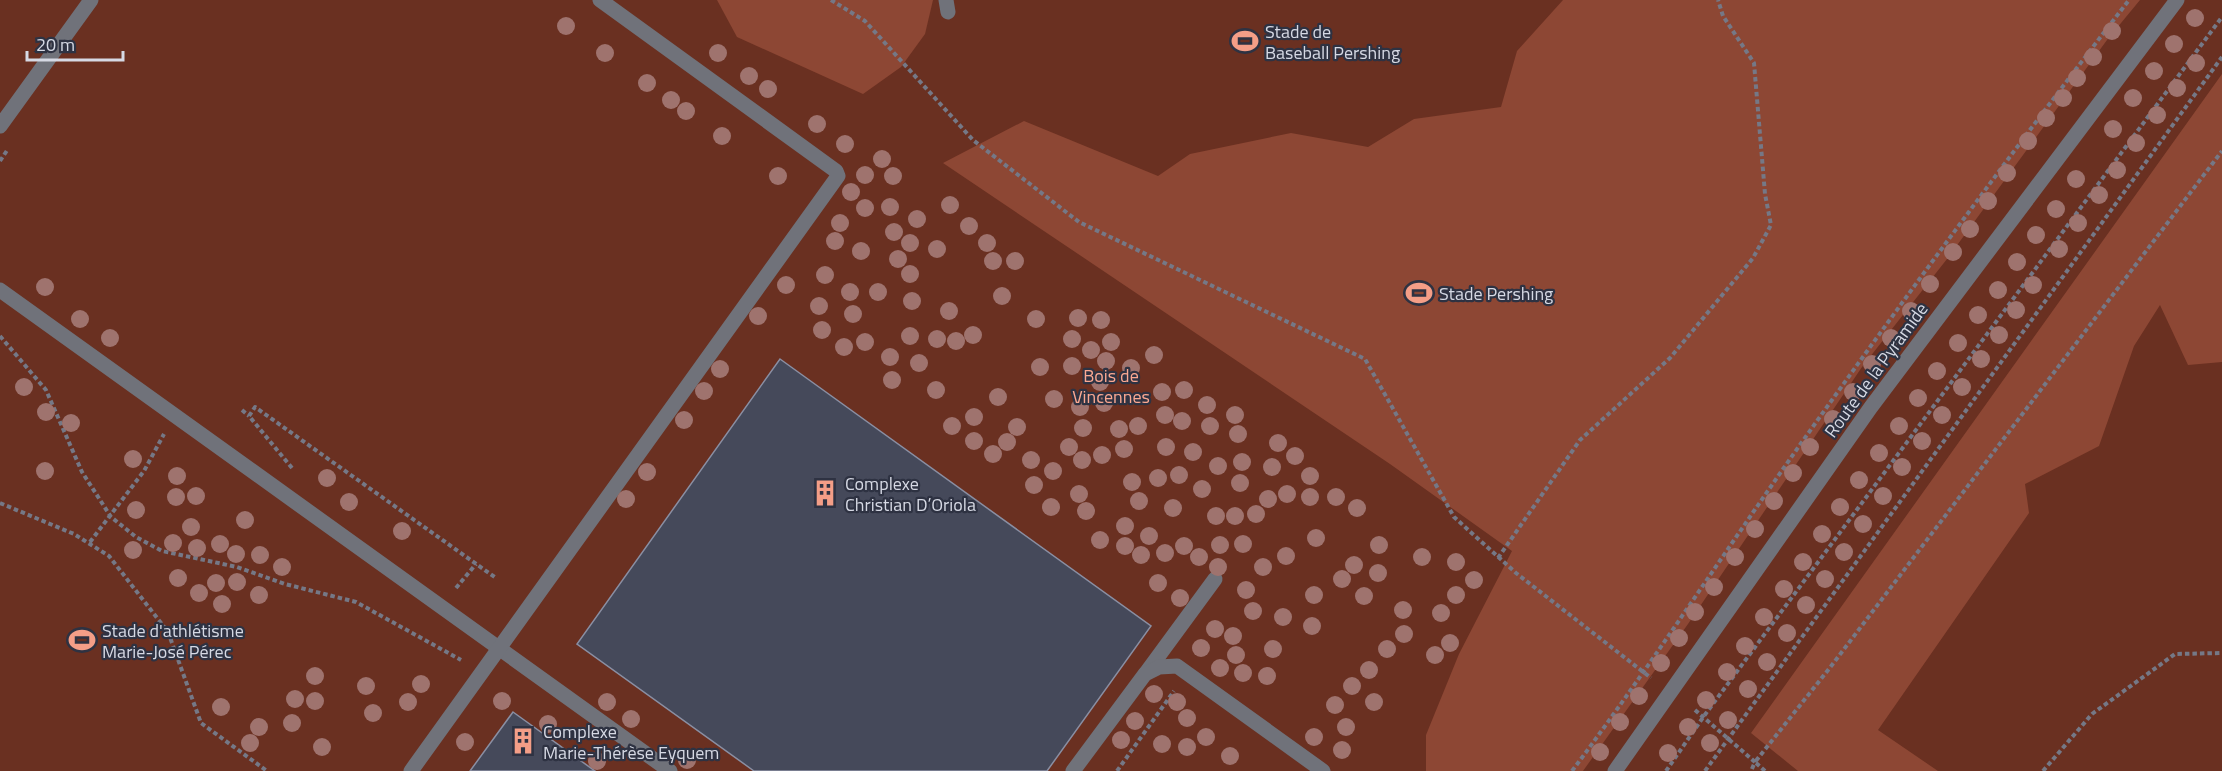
<svg xmlns="http://www.w3.org/2000/svg" width="2222" height="771" font-family="'Titillium Web',sans-serif">
<rect width="100%" height="100%" fill="#2e3242"/>
<!-- green -->
<rect fill="#6a3021" x="0" y="0" width="2222" height="771"/>
<!-- forest -->
<g fill="#8d4734">
<polygon points="717,0 933,0 925,34 901,67 863,94 737,37"/>
<polygon points="1563,0 2140,0 2107,40 1947,259 1862,367 1688,624 1583,771 1426,771 1426,735 1459,654 1512,551 1390,464 943,163 1024,121 1158,176 1190,154 1291,133 1368,147 1414,119 1501,107 1517,51"/>
<polygon points="2222,74 2222,362 2188,365 2160,305 2134,346 2099,446 2025,484 2029,513 1878,730 1938,771 1798,771 1751,733"/>
</g>
<!-- building -->
<g fill="#45495a" stroke="#8a8fa3" stroke-width="1.5">
<polygon points="780,359 1151,626 1047,771 754,771 577,644"/>
<polygon points="513,712 595,771 470,771"/>
</g>
<g fill="none" stroke-linecap="round" stroke-linejoin="round">
<!-- path -->
<g stroke="#757886" stroke-width="4" stroke-dasharray="4.5 3" stroke-linecap="butt">
<polyline points="831,0 865,21 973,140 1079,222 1365,359 1454,517 1516,573 1651,678"/>
<polyline points="0,161 8,149"/>
<polyline points="0,336 46,390 82,472 111,517 136,537 162,551 237,567 285,584 356,602 461,660"/>
<polyline points="242,410 249,416"/>
<polyline points="292,468 249,416 255,407 496,578"/>
<polyline points="0,503 74,534 109,556 168,632 201,723 267,771"/>
<polyline points="90,542 144,471 164,434"/>
<polyline points="1498,558 1580,440 1670,358 1753,258 1771,225 1765,194 1754,63 1723,16 1718,0"/>
<polyline points="456,588 476,564"/>
<polyline points="1695,710 1755,762 1751,771"/>
<polyline points="1117,771 1174,691"/>
<path d="M1572 771C1652 664 1725 551 1802 442 1908 293 2017 145 2129 0"/>
<polyline points="1666,771 1704,716 2222,17"/>
<polyline points="1705,771 2222,57"/>
<polyline points="1765,771 1755,762 1832,665 2222,151"/>
<polyline points="2043,771 2092,714 2175,654 2222,653"/>
</g>
<!-- minor -->
<g stroke="#70727a" stroke-width="15">
<polyline points="946,0 948,12"/>
<polyline points="0,126 91,0"/>
<polyline points="0,290 670,771"/>
<polyline points="1146,673 1215,579"/>
<polyline points="411,771 838,176 836,171 600,0"/>
<polyline points="1073,771 1145,674 1159,667 1177,666 1323,771"/>
<polyline points="1615,771 1871,407 2177,0"/>
</g>
</g>
<!-- trees -->
<g fill="#9f736e">
<circle cx="2195" cy="18" r="9"/>
<circle cx="566" cy="26" r="9"/>
<circle cx="2112" cy="31" r="9"/>
<circle cx="2174" cy="44" r="9"/>
<circle cx="605" cy="53" r="9"/>
<circle cx="718" cy="53" r="9"/>
<circle cx="2093" cy="57" r="9"/>
<circle cx="2196" cy="63" r="9"/>
<circle cx="2154" cy="71" r="9"/>
<circle cx="749" cy="76" r="9"/>
<circle cx="2077" cy="78" r="9"/>
<circle cx="647" cy="83" r="9"/>
<circle cx="2177" cy="88" r="9"/>
<circle cx="768" cy="89" r="9"/>
<circle cx="2063" cy="98" r="9"/>
<circle cx="2133" cy="98" r="9"/>
<circle cx="671" cy="100" r="9"/>
<circle cx="686" cy="111" r="9"/>
<circle cx="2157" cy="115" r="9"/>
<circle cx="2046" cy="118" r="9"/>
<circle cx="817" cy="124" r="9"/>
<circle cx="2113" cy="129" r="9"/>
<circle cx="722" cy="136" r="9"/>
<circle cx="2028" cy="141" r="9"/>
<circle cx="2136" cy="143" r="9"/>
<circle cx="845" cy="144" r="9"/>
<circle cx="882" cy="159" r="9"/>
<circle cx="2117" cy="170" r="9"/>
<circle cx="2007" cy="173" r="9"/>
<circle cx="865" cy="175" r="9"/>
<circle cx="778" cy="176" r="9"/>
<circle cx="893" cy="176" r="9"/>
<circle cx="2076" cy="179" r="9"/>
<circle cx="851" cy="192" r="9"/>
<circle cx="2099" cy="195" r="9"/>
<circle cx="1988" cy="201" r="9"/>
<circle cx="950" cy="205" r="9"/>
<circle cx="890" cy="207" r="9"/>
<circle cx="865" cy="208" r="9"/>
<circle cx="2056" cy="209" r="9"/>
<circle cx="917" cy="219" r="9"/>
<circle cx="840" cy="223" r="9"/>
<circle cx="2078" cy="223" r="9"/>
<circle cx="969" cy="226" r="9"/>
<circle cx="1970" cy="229" r="9"/>
<circle cx="894" cy="232" r="9"/>
<circle cx="2036" cy="235" r="9"/>
<circle cx="835" cy="241" r="9"/>
<circle cx="910" cy="243" r="9"/>
<circle cx="987" cy="243" r="9"/>
<circle cx="937" cy="249" r="9"/>
<circle cx="2059" cy="249" r="9"/>
<circle cx="861" cy="251" r="9"/>
<circle cx="1953" cy="252" r="9"/>
<circle cx="898" cy="259" r="9"/>
<circle cx="993" cy="261" r="9"/>
<circle cx="1015" cy="261" r="9"/>
<circle cx="2017" cy="262" r="9"/>
<circle cx="910" cy="274" r="9"/>
<circle cx="825" cy="275" r="9"/>
<circle cx="1930" cy="284" r="9"/>
<circle cx="786" cy="285" r="9"/>
<circle cx="2033" cy="285" r="9"/>
<circle cx="45" cy="287" r="9"/>
<circle cx="1998" cy="290" r="9"/>
<circle cx="850" cy="292" r="9"/>
<circle cx="878" cy="292" r="9"/>
<circle cx="1002" cy="296" r="9"/>
<circle cx="912" cy="301" r="9"/>
<circle cx="819" cy="306" r="9"/>
<circle cx="2016" cy="310" r="9"/>
<circle cx="949" cy="311" r="9"/>
<circle cx="1911" cy="311" r="9"/>
<circle cx="853" cy="314" r="9"/>
<circle cx="1978" cy="315" r="9"/>
<circle cx="758" cy="316" r="9"/>
<circle cx="1078" cy="318" r="9"/>
<circle cx="80" cy="319" r="9"/>
<circle cx="1036" cy="319" r="9"/>
<circle cx="1101" cy="320" r="9"/>
<circle cx="822" cy="330" r="9"/>
<circle cx="973" cy="335" r="9"/>
<circle cx="1999" cy="335" r="9"/>
<circle cx="910" cy="336" r="9"/>
<circle cx="110" cy="338" r="9"/>
<circle cx="1891" cy="338" r="9"/>
<circle cx="937" cy="339" r="9"/>
<circle cx="1072" cy="339" r="9"/>
<circle cx="956" cy="341" r="9"/>
<circle cx="865" cy="342" r="9"/>
<circle cx="1111" cy="342" r="9"/>
<circle cx="1958" cy="343" r="9"/>
<circle cx="844" cy="347" r="9"/>
<circle cx="1091" cy="350" r="9"/>
<circle cx="1154" cy="355" r="9"/>
<circle cx="890" cy="357" r="9"/>
<circle cx="1981" cy="359" r="9"/>
<circle cx="1106" cy="361" r="9"/>
<circle cx="919" cy="363" r="9"/>
<circle cx="1872" cy="364" r="9"/>
<circle cx="1072" cy="366" r="9"/>
<circle cx="1040" cy="367" r="9"/>
<circle cx="1131" cy="368" r="9"/>
<circle cx="720" cy="369" r="9"/>
<circle cx="1937" cy="371" r="9"/>
<circle cx="892" cy="380" r="9"/>
<circle cx="1100" cy="382" r="9"/>
<circle cx="24" cy="387" r="9"/>
<circle cx="1962" cy="387" r="9"/>
<circle cx="936" cy="390" r="9"/>
<circle cx="1184" cy="390" r="9"/>
<circle cx="704" cy="391" r="9"/>
<circle cx="1162" cy="392" r="9"/>
<circle cx="1853" cy="392" r="9"/>
<circle cx="998" cy="397" r="9"/>
<circle cx="1918" cy="398" r="9"/>
<circle cx="1054" cy="399" r="9"/>
<circle cx="1104" cy="403" r="9"/>
<circle cx="1207" cy="405" r="9"/>
<circle cx="1080" cy="407" r="9"/>
<circle cx="46" cy="412" r="9"/>
<circle cx="1165" cy="415" r="9"/>
<circle cx="1235" cy="415" r="9"/>
<circle cx="1942" cy="415" r="9"/>
<circle cx="974" cy="417" r="9"/>
<circle cx="1833" cy="419" r="9"/>
<circle cx="684" cy="420" r="9"/>
<circle cx="1182" cy="421" r="9"/>
<circle cx="71" cy="423" r="9"/>
<circle cx="952" cy="426" r="9"/>
<circle cx="1138" cy="426" r="9"/>
<circle cx="1210" cy="426" r="9"/>
<circle cx="1899" cy="426" r="9"/>
<circle cx="1017" cy="427" r="9"/>
<circle cx="1083" cy="428" r="9"/>
<circle cx="1119" cy="429" r="9"/>
<circle cx="1238" cy="434" r="9"/>
<circle cx="974" cy="441" r="9"/>
<circle cx="1922" cy="441" r="9"/>
<circle cx="1007" cy="442" r="9"/>
<circle cx="1278" cy="443" r="9"/>
<circle cx="1069" cy="447" r="9"/>
<circle cx="1166" cy="447" r="9"/>
<circle cx="1810" cy="447" r="9"/>
<circle cx="1124" cy="449" r="9"/>
<circle cx="1193" cy="452" r="9"/>
<circle cx="1879" cy="453" r="9"/>
<circle cx="993" cy="454" r="9"/>
<circle cx="1102" cy="455" r="9"/>
<circle cx="1295" cy="456" r="9"/>
<circle cx="133" cy="459" r="9"/>
<circle cx="1031" cy="460" r="9"/>
<circle cx="1082" cy="460" r="9"/>
<circle cx="1242" cy="462" r="9"/>
<circle cx="1218" cy="466" r="9"/>
<circle cx="1272" cy="467" r="9"/>
<circle cx="1902" cy="467" r="9"/>
<circle cx="45" cy="471" r="9"/>
<circle cx="1053" cy="471" r="9"/>
<circle cx="647" cy="472" r="9"/>
<circle cx="1793" cy="473" r="9"/>
<circle cx="1179" cy="475" r="9"/>
<circle cx="177" cy="476" r="9"/>
<circle cx="1310" cy="476" r="9"/>
<circle cx="327" cy="478" r="9"/>
<circle cx="1158" cy="478" r="9"/>
<circle cx="1859" cy="480" r="9"/>
<circle cx="1132" cy="482" r="9"/>
<circle cx="1240" cy="483" r="9"/>
<circle cx="1034" cy="485" r="9"/>
<circle cx="1202" cy="489" r="9"/>
<circle cx="1079" cy="494" r="9"/>
<circle cx="1287" cy="494" r="9"/>
<circle cx="196" cy="496" r="9"/>
<circle cx="1883" cy="496" r="9"/>
<circle cx="176" cy="497" r="9"/>
<circle cx="1310" cy="497" r="9"/>
<circle cx="1336" cy="497" r="9"/>
<circle cx="626" cy="499" r="9"/>
<circle cx="1268" cy="499" r="9"/>
<circle cx="1139" cy="501" r="9"/>
<circle cx="1774" cy="501" r="9"/>
<circle cx="349" cy="502" r="9"/>
<circle cx="1051" cy="507" r="9"/>
<circle cx="1840" cy="507" r="9"/>
<circle cx="1173" cy="508" r="9"/>
<circle cx="1357" cy="508" r="9"/>
<circle cx="136" cy="510" r="9"/>
<circle cx="1086" cy="511" r="9"/>
<circle cx="1256" cy="514" r="9"/>
<circle cx="1216" cy="516" r="9"/>
<circle cx="1235" cy="516" r="9"/>
<circle cx="245" cy="520" r="9"/>
<circle cx="1863" cy="524" r="9"/>
<circle cx="1125" cy="526" r="9"/>
<circle cx="191" cy="527" r="9"/>
<circle cx="1755" cy="529" r="9"/>
<circle cx="402" cy="531" r="9"/>
<circle cx="1822" cy="534" r="9"/>
<circle cx="1149" cy="536" r="9"/>
<circle cx="1316" cy="538" r="9"/>
<circle cx="1100" cy="540" r="9"/>
<circle cx="173" cy="543" r="9"/>
<circle cx="220" cy="544" r="9"/>
<circle cx="1243" cy="544" r="9"/>
<circle cx="1220" cy="545" r="9"/>
<circle cx="1379" cy="545" r="9"/>
<circle cx="1125" cy="546" r="9"/>
<circle cx="1184" cy="546" r="9"/>
<circle cx="197" cy="548" r="9"/>
<circle cx="133" cy="550" r="9"/>
<circle cx="1844" cy="552" r="9"/>
<circle cx="1165" cy="553" r="9"/>
<circle cx="236" cy="554" r="9"/>
<circle cx="260" cy="555" r="9"/>
<circle cx="1141" cy="555" r="9"/>
<circle cx="1286" cy="556" r="9"/>
<circle cx="1199" cy="557" r="9"/>
<circle cx="1422" cy="557" r="9"/>
<circle cx="1735" cy="557" r="9"/>
<circle cx="1456" cy="562" r="9"/>
<circle cx="1803" cy="562" r="9"/>
<circle cx="1354" cy="565" r="9"/>
<circle cx="282" cy="567" r="9"/>
<circle cx="1218" cy="567" r="9"/>
<circle cx="1263" cy="567" r="9"/>
<circle cx="1378" cy="573" r="9"/>
<circle cx="178" cy="578" r="9"/>
<circle cx="1342" cy="579" r="9"/>
<circle cx="1825" cy="579" r="9"/>
<circle cx="1474" cy="580" r="9"/>
<circle cx="237" cy="582" r="9"/>
<circle cx="216" cy="583" r="9"/>
<circle cx="1158" cy="583" r="9"/>
<circle cx="1714" cy="587" r="9"/>
<circle cx="1784" cy="589" r="9"/>
<circle cx="1246" cy="590" r="9"/>
<circle cx="199" cy="593" r="9"/>
<circle cx="259" cy="595" r="9"/>
<circle cx="1314" cy="595" r="9"/>
<circle cx="1456" cy="595" r="9"/>
<circle cx="1364" cy="596" r="9"/>
<circle cx="1180" cy="598" r="9"/>
<circle cx="222" cy="604" r="9"/>
<circle cx="1806" cy="605" r="9"/>
<circle cx="1403" cy="610" r="9"/>
<circle cx="1253" cy="611" r="9"/>
<circle cx="1695" cy="612" r="9"/>
<circle cx="1441" cy="613" r="9"/>
<circle cx="1283" cy="617" r="9"/>
<circle cx="1764" cy="617" r="9"/>
<circle cx="1312" cy="626" r="9"/>
<circle cx="1215" cy="629" r="9"/>
<circle cx="1787" cy="633" r="9"/>
<circle cx="1404" cy="634" r="9"/>
<circle cx="1233" cy="636" r="9"/>
<circle cx="1679" cy="638" r="9"/>
<circle cx="1450" cy="643" r="9"/>
<circle cx="1745" cy="646" r="9"/>
<circle cx="1201" cy="648" r="9"/>
<circle cx="1273" cy="649" r="9"/>
<circle cx="1387" cy="649" r="9"/>
<circle cx="1236" cy="655" r="9"/>
<circle cx="1435" cy="655" r="9"/>
<circle cx="1767" cy="662" r="9"/>
<circle cx="1661" cy="663" r="9"/>
<circle cx="1220" cy="668" r="9"/>
<circle cx="1369" cy="670" r="9"/>
<circle cx="1727" cy="672" r="9"/>
<circle cx="1243" cy="673" r="9"/>
<circle cx="315" cy="676" r="9"/>
<circle cx="1267" cy="676" r="9"/>
<circle cx="421" cy="684" r="9"/>
<circle cx="366" cy="686" r="9"/>
<circle cx="1352" cy="686" r="9"/>
<circle cx="1748" cy="689" r="9"/>
<circle cx="1154" cy="694" r="9"/>
<circle cx="1639" cy="696" r="9"/>
<circle cx="295" cy="699" r="9"/>
<circle cx="1706" cy="700" r="9"/>
<circle cx="315" cy="701" r="9"/>
<circle cx="502" cy="701" r="9"/>
<circle cx="408" cy="702" r="9"/>
<circle cx="607" cy="702" r="9"/>
<circle cx="1177" cy="702" r="9"/>
<circle cx="1374" cy="702" r="9"/>
<circle cx="1335" cy="705" r="9"/>
<circle cx="221" cy="707" r="9"/>
<circle cx="373" cy="713" r="9"/>
<circle cx="1187" cy="718" r="9"/>
<circle cx="631" cy="719" r="9"/>
<circle cx="1728" cy="720" r="9"/>
<circle cx="1135" cy="721" r="9"/>
<circle cx="1620" cy="722" r="9"/>
<circle cx="292" cy="723" r="9"/>
<circle cx="548" cy="724" r="9"/>
<circle cx="259" cy="727" r="9"/>
<circle cx="1346" cy="727" r="9"/>
<circle cx="1688" cy="727" r="9"/>
<circle cx="1206" cy="737" r="9"/>
<circle cx="1314" cy="737" r="9"/>
<circle cx="1121" cy="740" r="9"/>
<circle cx="465" cy="742" r="9"/>
<circle cx="250" cy="743" r="9"/>
<circle cx="1710" cy="743" r="9"/>
<circle cx="1162" cy="744" r="9"/>
<circle cx="322" cy="747" r="9"/>
<circle cx="1187" cy="747" r="9"/>
<circle cx="1342" cy="750" r="9"/>
<circle cx="1600" cy="752" r="9"/>
<circle cx="1668" cy="753" r="9"/>
<circle cx="1230" cy="756" r="9"/>
<circle cx="687" cy="760" r="9"/>
<circle cx="597" cy="761" r="9"/>
</g>
<!-- icons -->
<defs>
<g id="stadium-bare" transform="scale(2.07)"><path d="M0-5a6.5 5 0 1 0 0 10a6.5 5 0 1 0 0-10ZM-3.5-1.8h7v3.6h-7Z" fill="#f49e87" stroke="#2e3242" stroke-width="2.5" paint-order="stroke"/></g>
<g id="building-bare" transform="scale(2.07)"><path d="M-4-6H4V6H1V3H-1V6H-4ZM-2.5-4.3h1.7v1.8h-1.7ZM.8-4.3h1.7v1.8H.8ZM-2.5-1h1.7V.8h-1.7ZM.8-1h1.7V.8H.8Z" fill="#f49e87" stroke="#2e3242" stroke-width="2.5" paint-order="stroke"/></g>
</defs>
<g fill-rule="evenodd">
<use href="#stadium-bare" x="1245" y="41"/>
<use href="#stadium-bare" x="1419" y="293"/>
<use href="#building-bare" x="825" y="493"/>
<use href="#stadium-bare" x="82" y="640"/>
<use href="#building-bare" x="523" y="741"/>
</g>
<g text-anchor="middle" dominant-baseline="central" stroke-width="4.5" stroke-linejoin="round" paint-order="stroke">
<!-- poi labels -->
<g font-size="18" fill="#d6d9e4" stroke="#2e3242" text-anchor="start">
<text x="1265" y="31">Stade de<tspan x="1265" dy="21">Baseball Pershing</tspan></text>
<text x="1439" y="293">Stade Pershing</text>
<text x="845" y="483">Complexe<tspan x="845" dy="21">Christian D’Oriola</tspan></text>
<text x="102" y="630">Stade d'athlétisme<tspan x="102" dy="21">Marie-José Pérec</tspan></text>
<text x="543" y="731">Complexe<tspan x="543" dy="21">Marie-Thérèse Eyquem</tspan></text>
</g>
<!-- street labels -->
<g font-size="18" fill="#d6d9e4" stroke="#2e3242">
<text transform="translate(1876 370) rotate(-54)">Route de la Pyramide</text>
</g>
<!-- park labels -->
<g font-size="18" fill="#fca992" stroke="#2e3242">
<text x="1111" y="375">Bois de<tspan x="1111" dy="21">Vincennes</tspan></text>
</g>
</g>
<!-- scale -->
<path d="M27 51v9h96v-9" fill="none" stroke="#d6d9e4" stroke-width="3"/>
<text x="36" y="51" font-size="18" fill="#d6d9e4" stroke="#2e3242" stroke-width="4.5" paint-order="stroke">20 m</text>
</svg>
